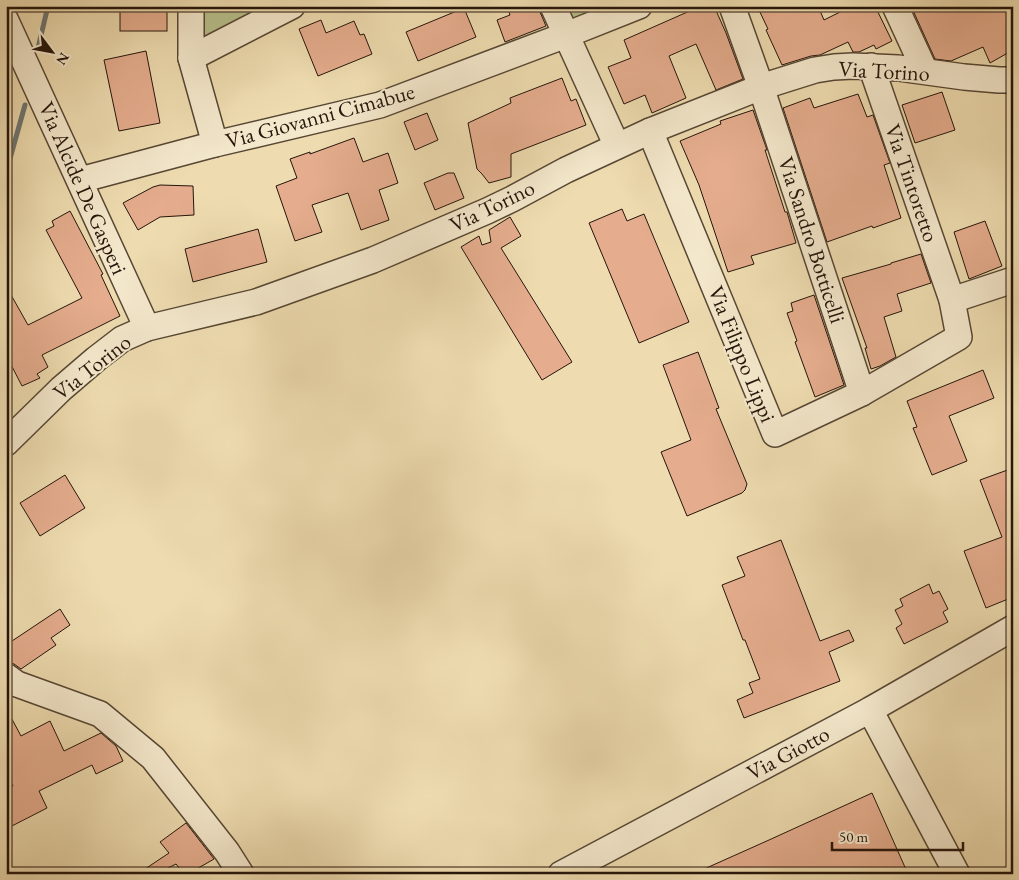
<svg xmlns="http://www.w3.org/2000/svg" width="1019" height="880" font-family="'EB Garamond',serif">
<rect width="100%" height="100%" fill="#eedcb0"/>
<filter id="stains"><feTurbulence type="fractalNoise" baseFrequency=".004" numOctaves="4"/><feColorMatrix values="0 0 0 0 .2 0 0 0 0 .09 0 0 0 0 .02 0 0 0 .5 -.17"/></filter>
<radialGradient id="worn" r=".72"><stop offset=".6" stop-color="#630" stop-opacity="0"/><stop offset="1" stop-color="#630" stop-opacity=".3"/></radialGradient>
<!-- green -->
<g fill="#b7c08c" stroke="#6e6a4c">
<polygon points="202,6 268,6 202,40"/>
<polygon points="560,6 605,6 567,22"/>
</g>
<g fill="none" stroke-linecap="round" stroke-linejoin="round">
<!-- stream -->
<g stroke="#6e7772" stroke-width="5">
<polyline points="38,48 48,6"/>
<polyline points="6,173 25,105"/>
</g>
</g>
<!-- building -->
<g fill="#e5ad8e" stroke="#25150b">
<rect x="120" y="6" width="47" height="25"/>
<polygon points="516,6 539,6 540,12 546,26 505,42 497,20 510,15 508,9"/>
<polygon points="701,6 714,6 726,33 743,79 716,90 696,44 669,56 686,98 652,113 645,95 624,104 608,67 631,58 624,40"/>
<polygon points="757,6 818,6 824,20 852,6 875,6 892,41 876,49 874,45 859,52 853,52 848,42 820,55 811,56 782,65 766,30 768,29"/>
<polygon points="911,6 1013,6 1013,50 990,63 983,47 951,61 935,59"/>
<polygon points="464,8 476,37 418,61 406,32"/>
<polygon points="321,20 326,33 354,21 360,35 364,34 372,54 318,76 299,29"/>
<polygon points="146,51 160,123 119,131 104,60"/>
<polygon points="562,78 571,101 576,99 586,125 511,154 511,177 489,183 482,174 477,169 468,123 511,103 510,98"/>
<polygon points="942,92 955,130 915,143 902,105"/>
<polygon points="858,94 867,117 873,115 890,163 884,165 901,218 873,228 872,226 827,242 783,108 810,98 814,108"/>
<polygon points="753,110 767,150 765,150 785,212 787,212 796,243 751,256 754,264 728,272 699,185 680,141 721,124 720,121"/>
<polygon points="427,113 438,140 415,150 404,122"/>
<polygon points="354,138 363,162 388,153 398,183 379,190 389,220 361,230 348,193 312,205 322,232 295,241 276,186 297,178 290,159 310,152 310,154"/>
<polygon points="448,173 454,173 464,198 435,210 424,183"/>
<polygon points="160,185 193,186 194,215 160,217 138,230 123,203 153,187"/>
<polygon points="622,209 627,221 644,214 689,322 639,343 589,223"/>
<polygon points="70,211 103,274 101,275 120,316 42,355 48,367 37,374 40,378 22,386 6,355 6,286 28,325 82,298 46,230 54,226 52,221"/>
<polygon points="510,217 521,236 501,248 572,362 542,380 461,247 479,236 482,245 491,242 489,230"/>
<polygon points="985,221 1002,266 969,279 954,232"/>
<polygon points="258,229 267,262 193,282 185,249"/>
<polygon points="921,254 931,283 897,294 902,311 884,317 896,357 880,366 871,369 865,348 867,348 842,278 891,264 891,263"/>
<polygon points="814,295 844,385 815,397 795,342 797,341 787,313 793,311 791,303"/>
<polygon points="698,352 719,408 716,409 747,484 745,490 742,493 687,516 661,452 691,440 663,365"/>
<polygon points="983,370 994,398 949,416 967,461 932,475 913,428 917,427 907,401"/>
<polygon points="1013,468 1013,597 986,608 964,551 1002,537 980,480"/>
<polygon points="65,475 85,508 40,536 20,503"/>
<polygon points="781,540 820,641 849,630 854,641 829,652 840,681 744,718 737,700 753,693 749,683 760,679 745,640 743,640 722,585 745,576 737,557"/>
<polygon points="929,584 933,594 939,591 948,609 943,612 948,622 904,644 896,628 902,624 895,610 903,606 900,599"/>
<polygon points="60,609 70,625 51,638 56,645 21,669 14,664 6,662 6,645"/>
<polygon points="6,708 21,736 50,721 64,751 101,733 116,746 123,761 96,774 92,765 39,791 47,808 6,829 6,789 13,786 6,772"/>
<polygon points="872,793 908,874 693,874 769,840"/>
<polygon points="186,823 214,859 188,874 184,874 176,864 156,874 143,874 142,871 169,853 160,842"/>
</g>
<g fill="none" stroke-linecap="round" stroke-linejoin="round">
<!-- minor casing -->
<g stroke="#574734" stroke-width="28">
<g id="minor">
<polyline points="191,6 191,58 215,144"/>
<polyline points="553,6 617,146"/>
<polyline points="732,6 761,87 862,393"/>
<polyline points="895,6 925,71"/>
<polyline points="6,21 147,328"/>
<polyline points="191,58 292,6"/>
<polyline points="650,131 775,434 862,393 959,337 952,300 871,66"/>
<polyline points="80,180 215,144 380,105 566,35 639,6"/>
<polyline points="952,300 1013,280"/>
<polyline points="6,443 61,389 96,359 122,339 147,328 256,302 373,260 487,211 512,199 566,170 650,131 761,87 815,70 834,67 853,66 898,68 964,77 999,80 1013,80"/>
<polyline points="6,676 17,684 100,714 153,758 227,852 241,874"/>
<polyline points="870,710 957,874"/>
<polyline points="561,874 870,710 1013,628"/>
</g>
</g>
<!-- minor -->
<use href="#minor" stroke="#f4e8cc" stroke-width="25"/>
</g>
<g text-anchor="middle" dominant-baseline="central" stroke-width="4" stroke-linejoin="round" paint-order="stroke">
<!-- street labels -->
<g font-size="22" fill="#25150b" stroke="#f4e8cc">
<text transform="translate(884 71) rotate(3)">Via Torino</text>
<text transform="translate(320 116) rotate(-15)">Via Giovanni Cimabue</text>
<text transform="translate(912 183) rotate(71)">Via Tintoretto</text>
<text transform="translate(83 188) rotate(66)">Via Alcide De Gasperi</text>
<text transform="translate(492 206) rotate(-26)">Via Torino</text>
<text transform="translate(812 240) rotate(72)">Via Sandro Botticelli</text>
<text transform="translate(742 354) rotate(68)">Via Filippo Lippi</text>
<text transform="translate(92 367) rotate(-38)">Via Torino</text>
<text transform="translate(788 753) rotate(-28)">Via Giotto</text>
</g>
</g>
<!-- margin -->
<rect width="1019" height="880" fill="none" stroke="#eedcb0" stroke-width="25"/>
<rect x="8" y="8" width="1004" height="865" fill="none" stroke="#25150b" stroke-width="2.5"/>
<rect x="12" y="12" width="994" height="855" fill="none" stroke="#25150b"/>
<!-- north arrow -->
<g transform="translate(52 52) rotate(122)" stroke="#f4e8cc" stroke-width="4" paint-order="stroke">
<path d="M0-4L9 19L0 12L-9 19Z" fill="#25150b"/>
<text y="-8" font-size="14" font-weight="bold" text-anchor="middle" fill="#25150b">N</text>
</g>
<!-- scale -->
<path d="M832 842v8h131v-8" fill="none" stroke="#25150b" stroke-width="2.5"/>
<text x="839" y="842" font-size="15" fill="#25150b" stroke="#f4e8cc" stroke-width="4" paint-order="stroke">50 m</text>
<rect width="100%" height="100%" filter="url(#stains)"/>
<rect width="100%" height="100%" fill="url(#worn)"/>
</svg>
